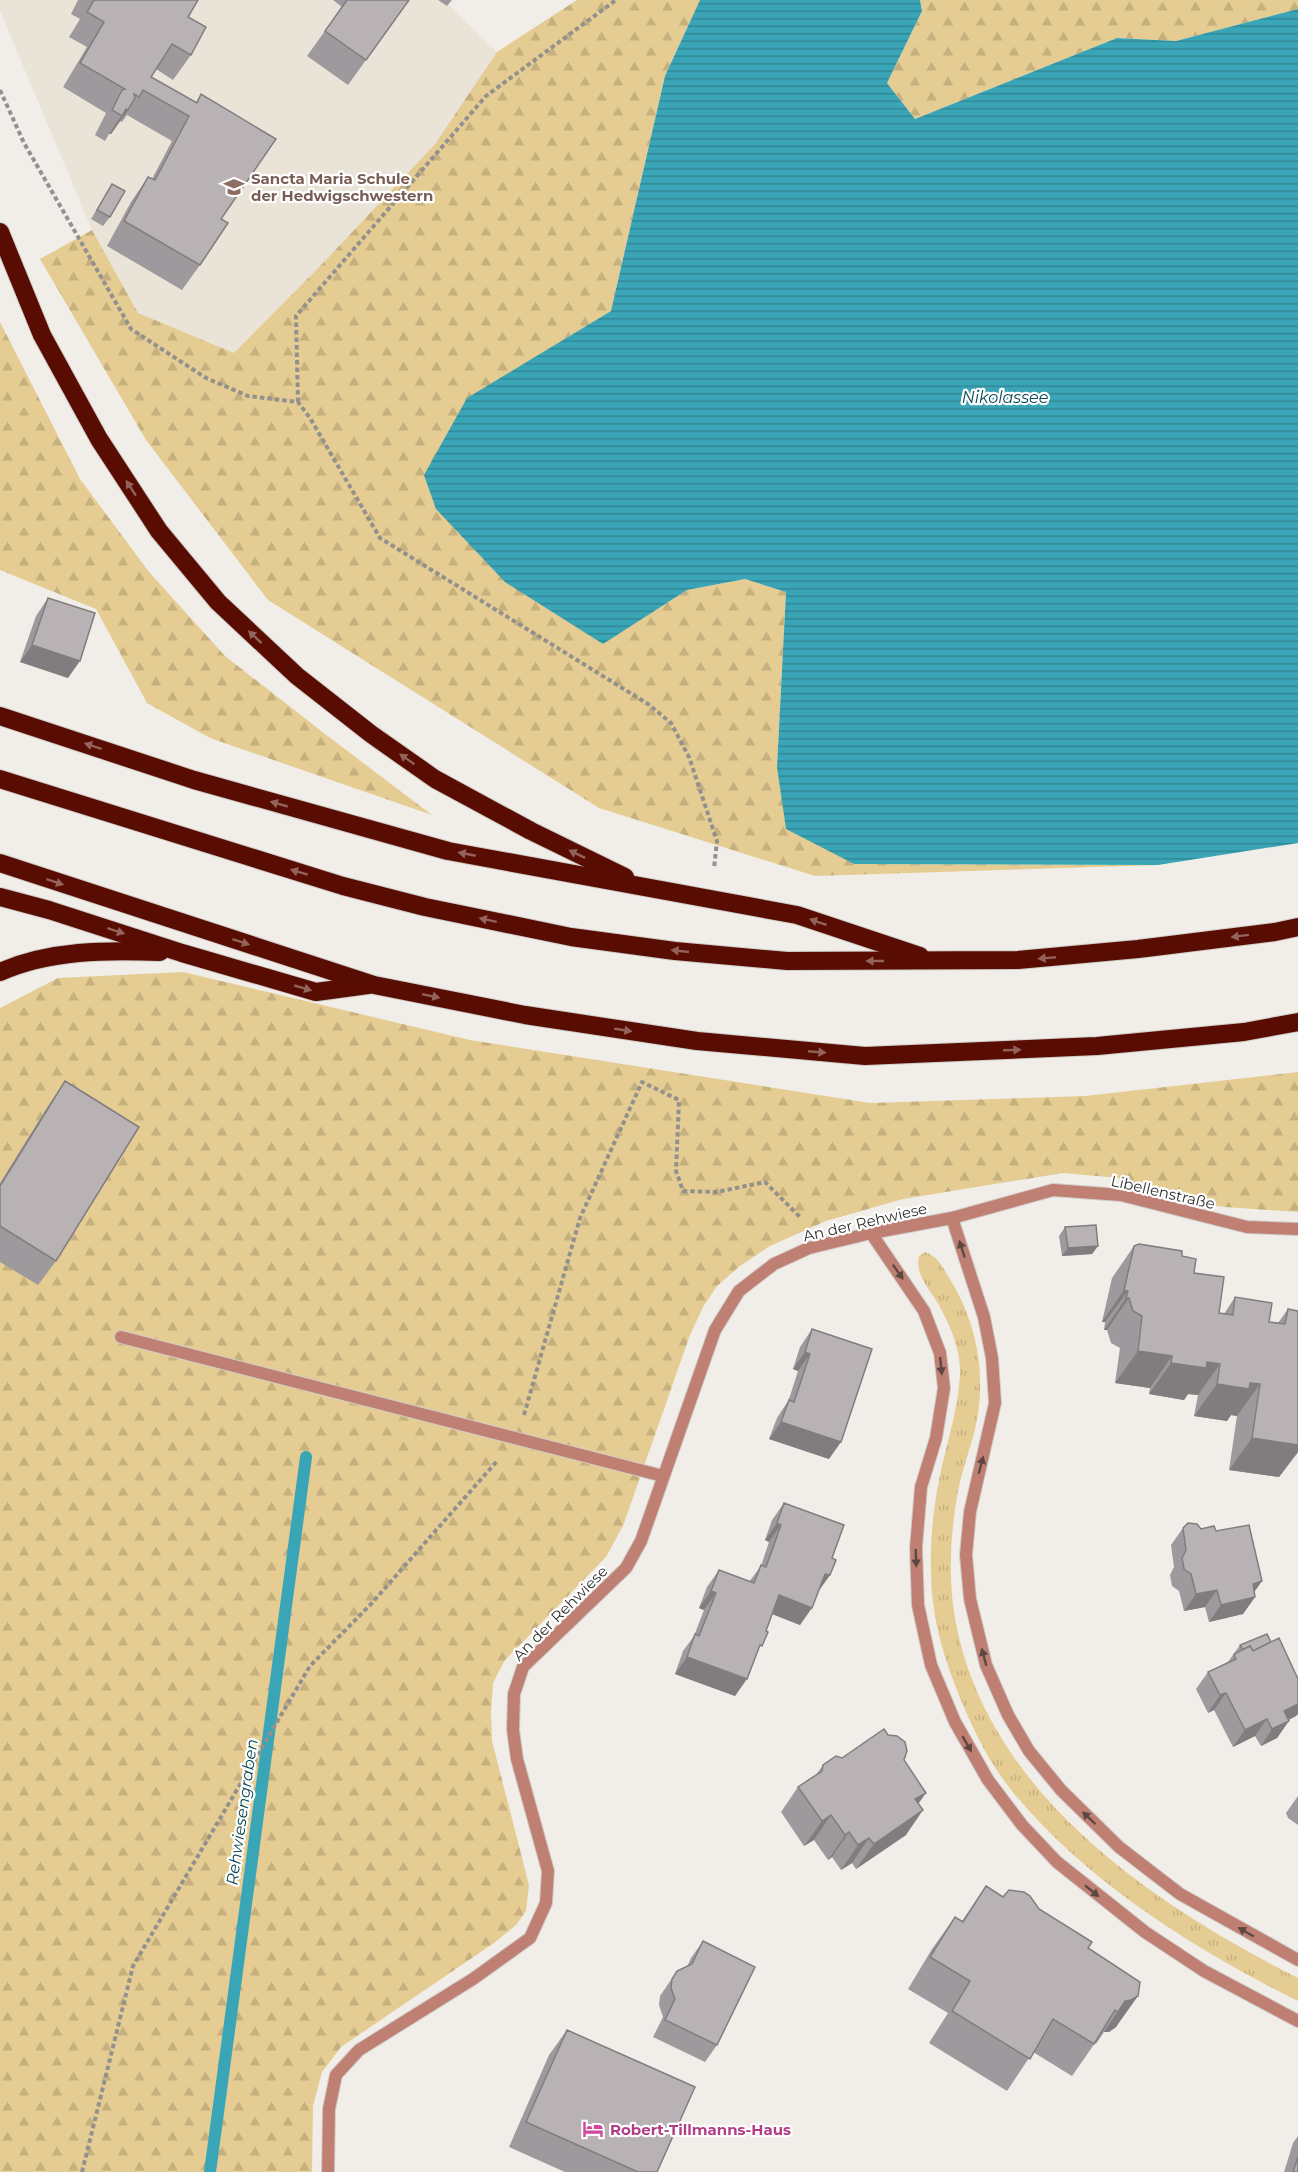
<svg xmlns="http://www.w3.org/2000/svg" width="1298" height="2172" font-family="Montserrat,sans-serif">
<defs>
<pattern id="grass-tufts" width="24" height="20" patternUnits="userSpaceOnUse" patternTransform="scale(1.5)"><rect width="24" height="20" fill="#e5cc92"/><path d="M3 7l-1-3M5 7V3M7 7l1-3M15 17l-1-3M17 17v-4M19 17l1-3" fill="none" stroke="#c5b07e"/></pattern>
<pattern id="forest-firs" width="22" height="20" patternUnits="userSpaceOnUse" patternTransform="scale(1.5)"><rect width="22" height="20" fill="#e5cc92"/><path d="M5 1l3.5 6h-7zM16 11l3.5 6h-7z" fill="#c5b07e"/></pattern>
<pattern id="water-rules" width="6" height="5" patternUnits="userSpaceOnUse" patternTransform="scale(1.5)"><rect width="6" height="5" fill="#3aa5b6"/><path d="M0 2.5h6" fill="none" stroke="#318794"/></pattern>
</defs>
<rect width="100%" height="100%" fill="#f1eee9"/>
<!-- built -->
<polygon fill="#e9e4d7" points="0,0 444,0 497,52 435,144 324,262 234,354 138,313 92,230 0,11"/>
<!-- grass -->
<path fill="url(#grass-tufts)" d="M925 1252C938 1256 944 1269 951 1281 978 1325 987 1379 975 1429 970 1450 962 1470 958 1491 951 1530 948 1572 954 1612 982 1790 1150 1903 1298 1978V2001C1195 1950 1085 1881 1012 1791 987 1760 969 1722 955 1685 941 1649 931 1611 931 1572 930 1542 933 1510 939 1480 946 1445 958 1411 960 1375 961 1352 952 1330 941 1309 933 1292 914 1276 919 1256Z"/>
<!-- forest -->
<g fill="url(#forest-firs)">
<polygon points="577,0 700,0 665,76 611,311 467,399 602,644 687,590 745,579 786,592 777,767 853,864 1158,865 815,876 599,808 268,600 146,440 40,259 92,230 138,313 234,353 324,262 435,144 497,52"/>
<polygon points="920,0 1298,0 1298,9 1176,41 1117,38 915,119 887,83 922,11"/>
<polygon points="0,322 80,479 149,572 225,656 325,734 432,815 210,738 147,703 96,609 0,570"/>
<polygon points="183,972 470,1040 870,1103 1085,1096 1298,1072 1298,1212 1225,1207 1196,1203 1119,1178 1063,1173 903,1199 826,1221 770,1246 740,1266 717,1286 703,1307 690,1335 623,1526 606,1557 505,1660 493,1683 491,1711 492,1741 529,1885 526,1911 516,1925 494,1943 341,2047 322,2072 313,2106 312,2172 0,2172 0,1008 58,978"/>
</g>
<!-- water -->
<polygon fill="url(#water-rules)" points="700,0 920,0 922,11 887,83 915,119 1117,38 1176,41 1298,9 1298,843 1158,865 854,864 786,829 777,767 786,592 745,579 687,590 603,644 505,582 436,509 424,475 467,398 611,311 665,76"/>
<g fill="none" stroke-linecap="round" stroke-linejoin="round">
<!-- stream -->
<polyline stroke="#3aa5b6" stroke-width="12" points="210,2172 306,1457"/>
<!-- lane casing -->
<g stroke="#cfccc8" stroke-width="14">
<polyline id="lane" points="121,1337 663,1476"/>
</g>
<!-- street casing -->
<g stroke="#cfccc8" stroke-width="14">
<g id="street">
<polyline points="952,1218 984,1317 992,1358 995,1403 970,1512 966,1555 970,1599 986,1665 1008,1715 1029,1751 1061,1790 1119,1847 1180,1894 1298,1960"/>
<polyline points="871,1233 924,1311 940,1353 944,1388 936,1438 921,1487 916,1548 918,1605 931,1665 955,1722 988,1780 1022,1825 1057,1862 1145,1932 1204,1971 1298,2021"/>
<polyline points="328,2172 329,2109 336,2075 359,2050 473,1979 530,1938 546,1903 548,1871 517,1759 513,1730 514,1694 523,1667 626,1568 641,1541 715,1330 739,1291 774,1264 809,1248 871,1233 952,1218 1053,1190 1121,1195 1247,1227 1298,1229"/>
</g>
</g>
<!-- highway casing -->
<g stroke="#cfccc8" stroke-width="20">
<g id="highway">
<polyline points="0,232 42,335 99,439 159,531 218,602 297,676 371,734 435,779 531,831 625,877"/>
<polyline points="0,716 194,780 448,851 797,915 920,956"/>
<polyline points="0,779 343,886 425,907 571,937 675,951 787,961 1018,960 1138,949 1275,932 1298,927"/>
<polyline points="0,863 374,985 525,1015 697,1041 865,1056 1097,1046 1244,1032 1298,1022"/>
<polyline points="0,897 49,910 182,953 316,992 368,985"/>
<path d="M0 972C50 950 106 950 160 952"/>
</g>
</g>
<!-- path -->
<g stroke="#93918e" stroke-width="4" stroke-dasharray="4.5 3" stroke-linecap="butt">
<polyline points="0,90 24,143 131,329 206,378 248,396 298,402 310,418 380,538 648,704 671,723 689,757 717,841 714,868"/>
<polyline points="298,402 296,316 486,96 616,0"/>
<polyline points="524,1415 580,1218 642,1082 679,1100 676,1171 683,1191 717,1192 765,1182 801,1218"/>
<polyline points="82,2172 133,1966 310,1666 371,1604 498,1460"/>
</g>
<!-- lane -->
<use href="#lane" stroke="#bf7f72" stroke-width="12"/>
<!-- street -->
<use href="#street" stroke="#bf7f72" stroke-width="12"/>
<!-- highway -->
<use href="#highway" stroke="#590d02" stroke-width="18"/>
</g>
<!-- wall -->
<g fill="#9e999c">
<polygon points="78,0 198,0 188,17 191,55 173,80 156,69 151,77 196,102 201,94 221,219 200,265 182,290 107,246 131,202 148,177 152,179 172,141 127,115 122,122 120,121 111,134 109,134 105,141 95,135 106,113 63,87 87,47 69,37 80,19 71,14"/>
<polygon points="333,0 409,0 348,85 307,56 342,7"/>
<polygon points="438,0 452,0 447,6"/>
<polygon points="112,184 110,217 103,226 91,219"/>
<polygon points="48,598 68,678 20,662 36,616"/>
<polygon points="65,1081 56,1261 38,1285 0,1262 0,1183 48,1106"/>
<polygon points="1065,1227 1098,1246 1092,1254 1062,1256 1059,1236"/>
<polygon points="1134,1246 1182,1256 1194,1273 1219,1313 1224,1314 1235,1297 1269,1322 1278,1323 1288,1309 1298,1311 1298,1452 1279,1477 1229,1470 1237,1416 1231,1415 1227,1421 1194,1416 1198,1395 1188,1394 1184,1400 1149,1394 1150,1388 1115,1383 1120,1348 1111,1343 1107,1330 1104,1330 1105,1322 1102,1322 1112,1278"/>
<polygon points="812,1329 829,1459 769,1439 777,1418 788,1401 790,1396 798,1371 793,1369 800,1347"/>
<polygon points="784,1503 832,1558 830,1575 819,1590 800,1625 772,1614 756,1654 735,1696 675,1674 683,1651 694,1636 704,1610 699,1608 707,1587 719,1570 749,1582 761,1566 769,1542 765,1540 772,1520"/>
<polygon points="1183,1528 1201,1529 1216,1531 1262,1581 1254,1592 1255,1597 1243,1614 1209,1622 1205,1607 1184,1611 1179,1591 1172,1586 1170,1575 1174,1567 1171,1545"/>
<polygon points="1240,1645 1296,1716 1289,1720 1277,1738 1261,1746 1255,1736 1233,1747 1214,1710 1208,1713 1196,1689 1208,1672 1228,1662"/>
<polygon points="888,1735 904,1760 918,1804 906,1835 856,1869 852,1863 841,1870 832,1857 828,1860 814,1840 804,1846 781,1812 798,1787 816,1775 823,1765 842,1758"/>
<polygon points="1298,1796 1298,1825 1288,1818 1286,1813"/>
<polygon points="986,1886 1003,1897 1039,1909 1088,1948 1140,1982 1116,2027 1109,2032 1104,2032 1096,2044 1095,2043 1072,2076 1033,2052 1007,2091 929,2043 948,2013 908,1989 932,1949 955,1917 962,1921"/>
<polygon points="703,1941 717,2045 705,2062 653,2037 663,2017 659,2005 660,1996 677,1971 687,1967 691,1958"/>
<polygon points="567,2030 657,2172 565,2172 509,2147 549,2055"/>
<polygon points="1298,2136 1298,2172 1284,2172 1293,2143"/>
</g>
<!-- shaded-wall -->
<g fill="#817d7f">
<polygon points="126,109 128,110 111,134 109,134"/>
<polygon points="32,645 80,661 68,678 20,662"/>
<polygon points="1098,1246 1092,1254 1062,1256 1068,1248"/>
<polygon points="1124,1290 1128,1291 1105,1322 1102,1322"/>
<polygon points="1126,1298 1129,1298 1107,1330 1104,1330"/>
<polygon points="1138,1351 1172,1356 1150,1388 1115,1383"/>
<polygon points="805,1352 810,1354 798,1371 793,1369"/>
<polygon points="1207,1362 1220,1364 1198,1395 1188,1394 1184,1400 1149,1394 1171,1363"/>
<polygon points="1250,1383 1260,1384 1237,1416 1231,1415 1227,1421 1194,1416 1217,1384"/>
<polygon points="781,1422 841,1442 829,1459 769,1439"/>
<polygon points="1298,1430 1298,1452 1279,1477 1229,1470 1252,1438"/>
<polygon points="777,1523 781,1525 769,1542 765,1540"/>
<polygon points="825,1574 830,1575 818,1592"/>
<polygon points="1262,1581 1250,1598 1255,1597 1243,1614 1209,1622 1221,1605 1253,1584"/>
<polygon points="1217,1590 1205,1607 1184,1611 1196,1594"/>
<polygon points="711,1591 716,1593 704,1610 699,1608"/>
<polygon points="779,1595 812,1608 800,1625 767,1612"/>
<polygon points="687,1657 747,1679 735,1696 675,1674"/>
<polygon points="1226,1693 1214,1710 1208,1713 1220,1695"/>
<polygon points="1298,1704 1298,1714 1296,1716 1272,1728 1284,1711"/>
<polygon points="1267,1719 1255,1736 1233,1747 1245,1730"/>
<polygon points="1289,1721 1277,1738 1261,1746 1272,1729"/>
<polygon points="926,1793 909,1817 915,1799"/>
<polygon points="923,1810 906,1835 856,1869 874,1844"/>
<polygon points="831,1815 814,1840 804,1846 822,1821"/>
<polygon points="849,1832 832,1857 828,1860 845,1835"/>
<polygon points="869,1838 852,1863 841,1870 858,1845"/>
<polygon points="1138,1996 1116,2027 1109,2032 1104,2032 1125,2001"/>
</g>
<!-- building -->
<g fill="#b8b2b5" stroke="#817d7f" stroke-width="1.5">
<polygon points="94,0 198,0 188,17 206,27 191,55 172,44 151,77 197,103 201,94 276,139 221,219 228,223 200,265 124,221 148,177 155,180 189,116 143,90 139,97 134,94 135,98 128,110 126,109 122,116 112,110 122,90 125,89 80,63 104,22 87,12"/>
<polygon points="347,0 409,0 366,60 325,31"/>
<polygon points="112,184 125,191 110,217 97,210"/>
<polygon points="48,598 95,613 80,661 32,645"/>
<polygon points="65,1081 139,1127 56,1261 0,1226 0,1186"/>
<polygon points="1096,1225 1098,1246 1068,1248 1065,1227"/>
<polygon points="1139,1244 1182,1251 1182,1256 1196,1259 1194,1273 1224,1277 1219,1313 1233,1315 1235,1297 1272,1303 1269,1322 1285,1324 1288,1309 1298,1311 1298,1445 1252,1438 1260,1384 1250,1383 1249,1389 1217,1384 1220,1364 1207,1362 1206,1368 1171,1363 1172,1356 1138,1351 1142,1316 1133,1311 1129,1298 1126,1298 1128,1291 1124,1290 1134,1246"/>
<polygon points="812,1329 872,1349 841,1442 781,1422 789,1400 794,1402 810,1354 805,1352"/>
<polygon points="784,1503 844,1525 832,1558 836,1560 830,1575 825,1574 812,1608 779,1595 766,1631 768,1632 762,1646 760,1645 747,1679 687,1657 695,1634 699,1636 716,1593 711,1591 719,1570 754,1583 761,1565 766,1567 781,1525 777,1523"/>
<polygon points="1188,1523 1197,1524 1201,1529 1214,1526 1216,1531 1249,1525 1262,1581 1253,1584 1255,1597 1221,1605 1217,1590 1196,1594 1191,1574 1184,1569 1182,1558 1186,1550 1183,1528"/>
<polygon points="1267,1634 1271,1642 1253,1651 1250,1646 1243,1650 1240,1645"/>
<polygon points="1279,1638 1298,1679 1298,1704 1284,1711 1289,1721 1272,1729 1267,1719 1245,1730 1226,1693 1220,1695 1208,1672 1236,1659 1234,1654 1250,1646 1253,1651"/>
<polygon points="884,1729 888,1735 897,1736 905,1742 907,1751 904,1760 926,1793 915,1799 923,1810 874,1844 869,1838 858,1845 849,1832 845,1835 831,1815 822,1821 798,1787 822,1771 823,1765 836,1756 842,1758"/>
<polygon points="986,1886 1003,1897 1009,1890 1024,1892 1030,1896 1039,1909 1092,1942 1088,1948 1140,1982 1138,1996 1131,2000 1125,2001 1118,2012 1115,2010 1094,2044 1053,2019 1030,2059 952,2011 970,1981 930,1957 955,1917 963,1922"/>
<polygon points="703,1941 755,1967 717,2045 665,2020 675,1999 671,1988 672,1979 677,1971 692,1964"/>
<polygon points="567,2030 695,2087 657,2172 638,2172 526,2122"/>
<polygon points="1298,2157 1298,2172 1293,2172"/>
</g>
<!-- one-way arrows -->
<defs><path id="oneway-solid" d="M-6-.8H1V-3.2L6.5 0L1 3.2V.8H-6Z" transform="scale(1.5)"/></defs>
<g fill="#93625b">
<use href="#oneway-solid" transform="translate(131 488) rotate(-123)"/>
<use href="#oneway-solid" transform="translate(255 637) rotate(-137)"/>
<use href="#oneway-solid" transform="translate(93 746) rotate(-162)"/>
<use href="#oneway-solid" transform="translate(407 759) rotate(-145)"/>
<use href="#oneway-solid" transform="translate(279 804) rotate(-164)"/>
<use href="#oneway-solid" transform="translate(467 854) rotate(-169)"/>
<use href="#oneway-solid" transform="translate(577 854) rotate(-154)"/>
<use href="#oneway-solid" transform="translate(299 872) rotate(-163)"/>
<use href="#oneway-solid" transform="translate(55 882) rotate(18)"/>
<use href="#oneway-solid" transform="translate(488 920) rotate(-168)"/>
<use href="#oneway-solid" transform="translate(818 922) rotate(-161)"/>
<use href="#oneway-solid" transform="translate(116 931) rotate(18)"/>
<use href="#oneway-solid" transform="translate(1240 936) rotate(173)"/>
<use href="#oneway-solid" transform="translate(241 942) rotate(18)"/>
<use href="#oneway-solid" transform="translate(680 951) rotate(-174)"/>
<use href="#oneway-solid" transform="translate(1047 958) rotate(175)"/>
<use href="#oneway-solid" transform="translate(875 961) rotate(-180)"/>
<use href="#oneway-solid" transform="translate(303 988) rotate(16)"/>
<use href="#oneway-solid" transform="translate(431 996) rotate(12)"/>
<use href="#oneway-solid" transform="translate(623 1030) rotate(9)"/>
<use href="#oneway-solid" transform="translate(1012 1050) rotate(-2)"/>
<use href="#oneway-solid" transform="translate(817 1052) rotate(5)"/>
</g>
<g fill="#5c4843">
<use href="#oneway-solid" transform="translate(962 1249) rotate(-108)"/>
<use href="#oneway-solid" transform="translate(898 1272) rotate(55)"/>
<use href="#oneway-solid" transform="translate(941 1366) rotate(84)"/>
<use href="#oneway-solid" transform="translate(981 1465) rotate(-75)"/>
<use href="#oneway-solid" transform="translate(916 1558) rotate(88)"/>
<use href="#oneway-solid" transform="translate(984 1657) rotate(-105)"/>
<use href="#oneway-solid" transform="translate(967 1744) rotate(60)"/>
<use href="#oneway-solid" transform="translate(1089 1818) rotate(-136)"/>
<use href="#oneway-solid" transform="translate(1092 1891) rotate(39)"/>
<use href="#oneway-solid" transform="translate(1246 1932) rotate(-150)"/>
</g>
<!-- icons -->
<defs>
<g id="school-bare" transform="scale(1.62)"><path d="M0-5L7-2L0 1L-7-2ZM-4 1L0 2.5L4 1V4Q0 6-4 4Z" fill="#8d6e63" stroke="#fff" stroke-width="2.5" paint-order="stroke"/></g>
<g id="hotel-bare" transform="scale(1.62)"><path d="M-6-4.5h1.5V1H6V5H4.5V3h-9V5H-6ZM-4 0a1.8 1.8 0 1 1 3.6 0ZM.5 0V-2.5h3Q6-2.5 6 0Z" fill="#d1479c" stroke="#fff" stroke-width="2.5" paint-order="stroke"/></g>
</defs>
<g fill-rule="evenodd">
<use href="#school-bare" x="234" y="187"/>
<use href="#hotel-bare" x="593" y="2129"/>
</g>
<g text-anchor="middle" dominant-baseline="central" stroke-width="4.5" stroke-linejoin="round" paint-order="stroke">
<!-- education labels -->
<g font-size="15" font-weight="bold" fill="#785e54" stroke="#fff" text-anchor="start">
<text x="251" y="178">Sancta Maria Schule<tspan x="251" dy="17">der Hedwigschwestern</tspan></text>
</g>
<!-- street labels -->
<g font-size="15" fill="#32312f" stroke="#fff">
<text transform="translate(1163 1192) rotate(13)">Libellenstraße</text>
<text transform="translate(865 1222) rotate(-13)">An der Rehwiese</text>
<text transform="translate(560 1613) rotate(-45)">An der Rehwiese</text>
</g>
<!-- hotel labels -->
<g font-size="15" font-weight="bold" fill="#b23c85" stroke="#fff" text-anchor="start">
<text x="610" y="2129">Robert-Tillmanns-Haus</text>
</g>
<!-- water labels -->
<g font-size="16" font-style="italic" fill="#064751" stroke="#fff">
<text x="1005" y="397">Nikolassee</text>
<text transform="translate(242 1812) rotate(-82)">Rehwiesengraben</text>
</g>
</g>
</svg>
